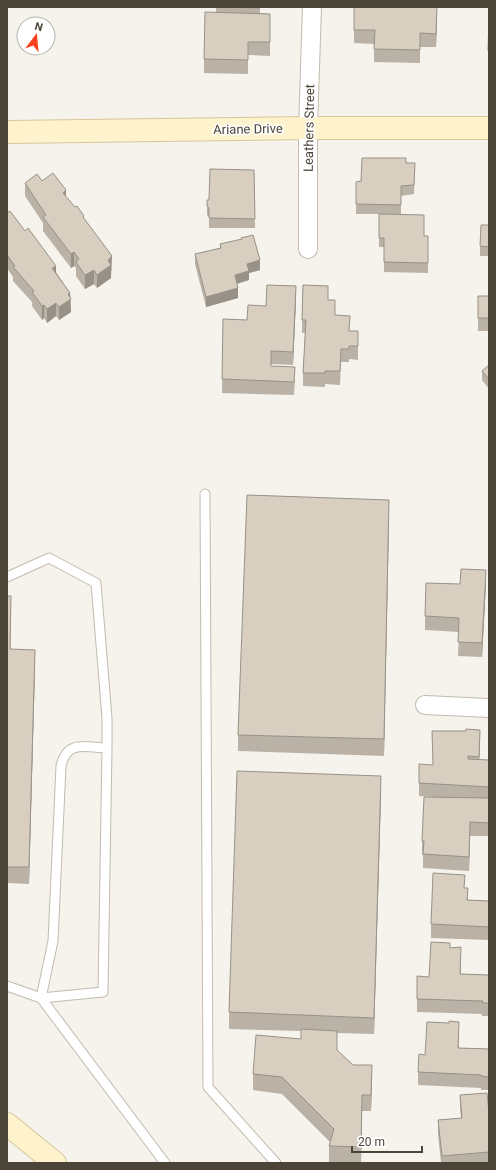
<svg xmlns="http://www.w3.org/2000/svg" width="496" height="1170" font-family="Roboto,sans-serif">
<rect width="100%" height="100%" fill="#f6f3ec"/>
<g fill="none" stroke-linecap="round" stroke-linejoin="round">
<!-- lane casing -->
<g stroke="#c2bbae" stroke-width="11">
<g id="lane">
<polyline points="205,494 208,1087 276,1163"/>
<path d="M7 577 49 558 96 583 107 718V748L103 992 41 998 53 941 61 766C67 740 85 747 107 748"/>
<polyline points="7,986 41,998 165,1163"/>
</g>
</g>
<!-- street casing -->
<g stroke="#c2bbae" stroke-width="20">
<g id="street">
<polyline points="308,249 308,128 312,7"/>
<polyline points="425,705 489,708"/>
</g>
</g>
<!-- secondary casing -->
<g stroke="#d6c79b" stroke-width="24">
<g id="secondary">
<polyline points="7,132 308,128 489,128"/>
<polyline points="7,1124 55,1163"/>
</g>
</g>
<!-- lane -->
<use href="#lane" stroke="#fff" stroke-width="9"/>
<!-- street -->
<use href="#street" stroke="#fff" stroke-width="18"/>
<!-- secondary -->
<use href="#secondary" stroke="#fff3cd" stroke-width="22"/>
</g>
<!-- wall -->
<g fill="#bab2a6">
<polygon points="216,7 260,7 260,13 270,14 270,56 248,55 248,74 204,73 204,59 216,12"/>
<polygon points="354,7 437,17 436,47 420,47 420,63 374,62 374,44 354,43"/>
<polygon points="489,15 489,65 488,65"/>
<polygon points="406,163 415,163 414,194 401,196 401,214 356,214 356,182 361,181"/>
<polygon points="254,170 255,228 209,228 209,217 207,215 207,200 209,200"/>
<polygon points="42,181 66,197 84,219 112,269 111,270 111,278 97,288 94,284 85,289 76,276 76,268 74,266 71,268 43,231 43,223 25,196 25,183"/>
<polygon points="7,213 56,272 70,293 71,312 59,320 56,316 47,323 44,318 42,320 32,306 32,302 13,281 13,277 7,268"/>
<polygon points="379,214 424,236 428,236 428,273 384,272 384,247 379,247"/>
<polygon points="489,225 489,256 480,256 480,246"/>
<polygon points="241,238 260,270 249,273 249,280 237,284 238,298 206,307 195,264 195,254 220,248 220,244 241,240"/>
<polygon points="478,296 489,296 489,335 488,335 488,331 478,331"/>
<polygon points="296,299 293,365 271,364 271,366 295,380 294,395 222,393 223,319 247,320 266,306"/>
<polygon points="328,300 335,315 350,331 358,331 358,360 349,359 349,362 341,362 340,385 325,384 325,387 303,386 303,373 305,333 302,333 302,320"/>
<polygon points="489,365 489,389 482,380 482,371"/>
<polygon points="389,517 384,756 238,751 238,735"/>
<polygon points="486,583 482,657 458,656 459,632 425,630 425,616 460,584"/>
<polygon points="7,596 11,612 10,649 35,666 29,884 7,883"/>
<polygon points="480,743 479,760 489,760 489,836 470,836 469,871 423,868 423,855 422,855 422,841 434,797 419,796 419,783 433,765"/>
<polygon points="381,793 374,1034 337,1033 337,1050 353,1065 372,1082 371,1111 362,1111 361,1163 329,1162 329,1146 330,1142 282,1094 253,1090 253,1074 301,1039 301,1031 229,1029 229,1012"/>
<polygon points="465,888 468,900 489,901 489,940 431,938 431,924"/>
<polygon points="450,948 461,960 461,974 489,975 489,1016 482,1016 482,1014 417,1012 417,999 429,977"/>
<polygon points="459,1035 459,1048 489,1049 489,1090 481,1090 481,1088 418,1085 418,1072 425,1055"/>
<polygon points="460,1095 489,1112 489,1163 441,1163 438,1134 438,1120 461,1118 460,1109"/>
</g>
<!-- shaded-wall -->
<g fill="#979187">
<polygon points="437,7 437,17 436,47 436,34"/>
<polygon points="66,190 66,204 63,193"/>
<polygon points="74,252 74,266 71,268 71,254"/>
<polygon points="112,256 111,278 97,288 97,275"/>
<polygon points="260,260 260,270 249,273 249,280 235,284 235,275 247,264"/>
<polygon points="56,266 56,279 52,268"/>
<polygon points="94,270 94,284 85,289 85,275"/>
<polygon points="296,286 296,299 293,365 293,352"/>
<polygon points="238,288 238,298 206,307 206,297"/>
<polygon points="70,293 71,312 59,320 59,307 68,294"/>
<polygon points="56,303 56,316 47,323 47,309"/>
<polygon points="44,305 44,318 42,320 42,306"/>
<polygon points="389,500 389,517 384,756 384,739"/>
<polygon points="486,570 486,583 482,657 482,643"/>
<polygon points="11,596 11,612 10,665 10,649"/>
<polygon points="35,650 35,666 29,884 29,867"/>
<polygon points="480,730 480,743 479,770 479,757"/>
<polygon points="381,776 381,793 374,1034 374,1018"/>
<polygon points="470,822 470,836 469,871 469,857"/>
<polygon points="372,1065 372,1082 371,1111 371,1095"/>
<polygon points="362,1095 362,1111 361,1163 361,1147"/>
</g>
<!-- building -->
<g fill="#d8cfc1" stroke="#979187">
<polygon points="227,7 260,7 260,8"/>
<polygon points="354,7 437,7 436,34 420,33 420,50 374,49 375,30 354,30"/>
<polygon points="205,12 270,14 270,42 248,42 248,60 204,59"/>
<polygon points="489,15 489,51 488,51"/>
<polygon points="362,158 406,158 406,163 415,163 414,185 401,186 401,205 356,204 356,182 361,181"/>
<polygon points="210,169 254,170 255,219 209,218 209,208 207,206 207,200 209,200"/>
<polygon points="53,173 66,190 63,193 75,207 77,206 84,216 83,217 112,256 108,260 111,265 97,275 94,270 85,275 76,262 79,259 74,252 71,254 43,217 46,215 25,183 37,174 42,181"/>
<polygon points="10,211 25,231 28,228 56,266 52,268 70,293 68,294 71,299 59,307 56,303 47,309 44,305 42,306 32,292 34,291 13,267 15,266 7,255 7,213"/>
<polygon points="379,214 424,215 424,236 428,236 428,263 384,262 384,238 379,238"/>
<polygon points="481,225 489,225 489,247 480,246"/>
<polygon points="253,235 260,260 247,264 249,271 235,275 238,288 206,297 195,254 221,248 220,244 242,239 241,238"/>
<polygon points="267,285 296,286 293,352 271,351 271,366 295,367 294,382 222,379 223,319 247,320 248,305 266,306"/>
<polygon points="303,285 328,286 328,300 335,300 335,315 350,316 349,331 358,331 358,346 349,346 349,349 341,349 340,371 325,371 325,373 303,373 306,320 302,320"/>
<polygon points="478,296 489,296 489,321 488,321 488,318 478,318"/>
<polygon points="489,365 489,379 482,371"/>
<polygon points="247,495 389,500 384,739 238,735"/>
<polygon points="461,569 486,570 482,643 458,642 459,618 425,616 426,583 460,584"/>
<polygon points="7,596 11,596 10,649 35,650 29,867 7,867"/>
<polygon points="466,729 480,730 479,757 468,756 468,759 489,760 489,787 419,783 419,764 433,765 432,731 466,731"/>
<polygon points="237,771 381,776 374,1018 229,1012"/>
<polygon points="424,797 489,798 489,823 470,822 469,857 423,854 424,841 422,841"/>
<polygon points="433,873 465,875 464,888 468,888 467,900 489,901 489,927 431,924"/>
<polygon points="431,942 450,943 450,948 461,947 460,974 489,975 489,1003 482,1003 483,1001 417,999 417,976 429,977"/>
<polygon points="449,1021 459,1022 458,1048 489,1049 489,1077 481,1076 481,1075 418,1072 419,1054 425,1055 427,1022 449,1023"/>
<polygon points="301,1029 337,1031 337,1050 353,1065 372,1065 371,1095 362,1095 361,1147 329,1146 334,1129 282,1077 253,1074 256,1035 301,1039"/>
<polygon points="487,1093 489,1112 489,1152 442,1156 438,1120 462,1118 460,1095"/>
</g>
<g text-anchor="middle" dominant-baseline="central" stroke-width="3" stroke-linejoin="round" paint-order="stroke">
<!-- street labels -->
<g font-size="13" fill="#4b4439" stroke="#fff">
<text transform="translate(309 128) rotate(-89)">Leathers Street</text>
<text transform="translate(248 129) rotate(-1)">Ariane Drive</text>
</g>
</g>
<!-- border -->
<rect width="496" height="1170" fill="none" stroke="#4b4439" stroke-width="16"/>
<!-- north arrow -->
<g transform="translate(36 36) rotate(16)"><circle r="19" fill="#ffffff" stroke="#b7b4b0"/>
<path d="M0-3L7 15L0 10L-7 15Z" fill="#fc3f1d"/>
<text y="-6" font-size="11" font-weight="bold" text-anchor="middle" fill="#4b4439">N</text>
</g>
<!-- scale -->
<path d="M352 1146v6h70v-6" fill="none" stroke="#4b4439" stroke-width="2"/>
<text x="358" y="1146" font-size="12" fill="#4b4439" stroke="#ffffff" stroke-width="3" paint-order="stroke">20 m</text>
</svg>
